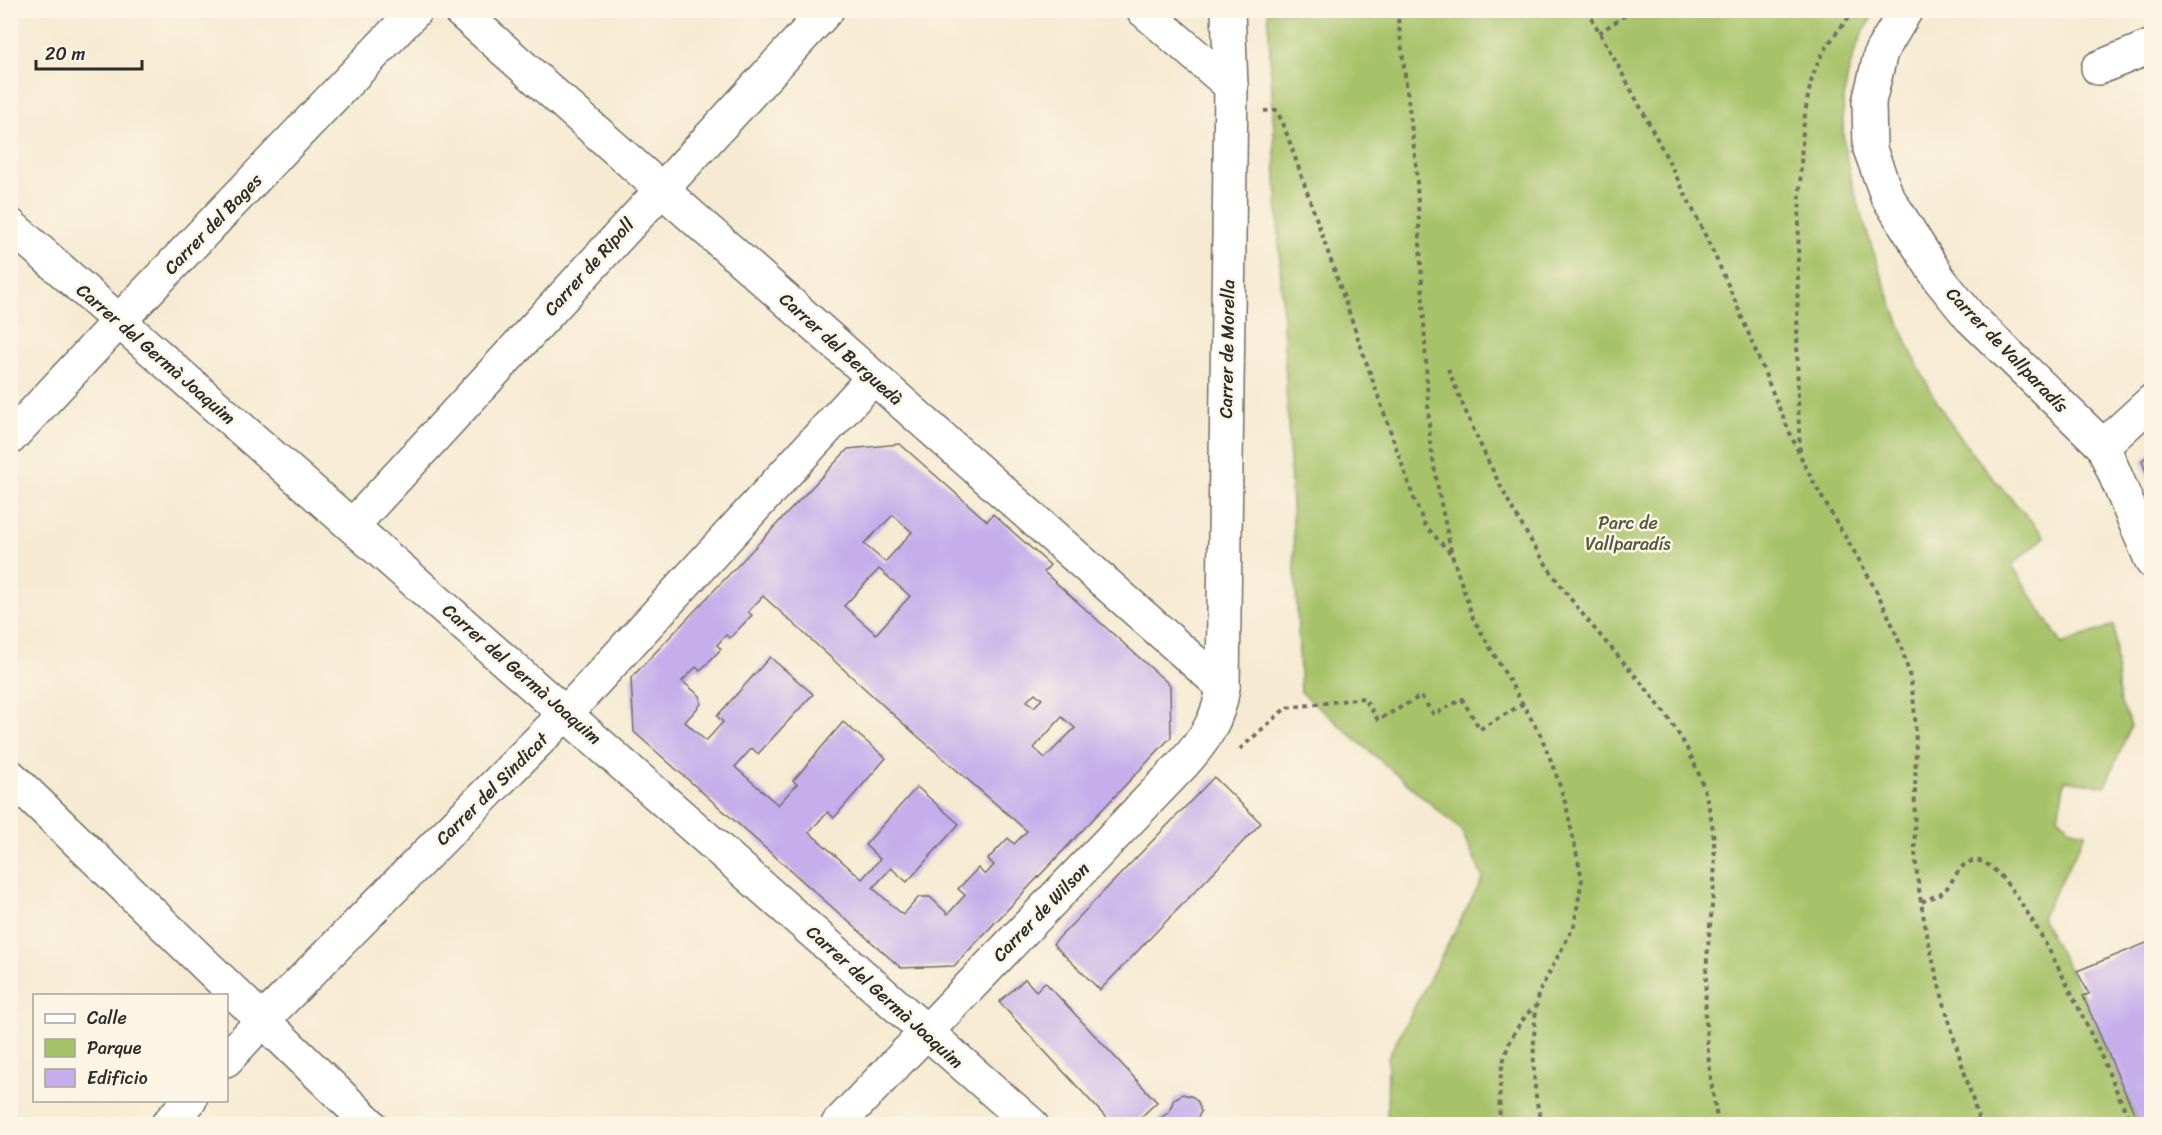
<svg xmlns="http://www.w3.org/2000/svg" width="2162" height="1135" font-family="Sriracha,sans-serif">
<rect width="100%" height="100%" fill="#fcf5e5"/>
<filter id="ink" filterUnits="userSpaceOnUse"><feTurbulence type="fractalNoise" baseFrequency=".0167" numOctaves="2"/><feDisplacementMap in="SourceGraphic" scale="12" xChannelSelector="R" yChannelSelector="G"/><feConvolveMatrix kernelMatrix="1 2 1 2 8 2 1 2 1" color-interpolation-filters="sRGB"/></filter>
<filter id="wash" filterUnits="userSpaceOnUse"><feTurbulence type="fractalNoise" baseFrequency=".008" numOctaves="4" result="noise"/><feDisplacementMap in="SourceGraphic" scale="24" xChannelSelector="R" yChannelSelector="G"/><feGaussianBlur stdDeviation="1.35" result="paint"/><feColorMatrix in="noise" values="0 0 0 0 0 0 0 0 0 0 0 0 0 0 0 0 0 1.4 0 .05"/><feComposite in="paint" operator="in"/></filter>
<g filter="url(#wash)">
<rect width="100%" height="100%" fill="#f6ead2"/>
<!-- green -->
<path fill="#a7c369" stroke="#69774a" stroke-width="1.5" d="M1268 11H1876C1854 41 1842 85 1843 122 1843 159 1855 194 1866 229 1887 295 1911 363 1949 421 1977 462 2012 499 2045 537L2012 565 2062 644 2114 625 2119 699 2131 726 2105 786 2065 780 2058 816 2069 828 2086 833 2041 918 2081 991 2139 1124H1387L1388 1057 1483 878 1461 830 1301 692Z"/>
<g id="blocks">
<!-- building -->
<g fill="#c5aeeb" fill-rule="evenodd">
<path d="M900 444 987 521 993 514 1050 565 1044 572 1170 685 1171 737 954 966 901 968 634 732 631 678 848 449ZM893 515 912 532 885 562 864 544ZM879 569 910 596 876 634 844 606ZM763 596 907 727 1027 831 1014 844 1008 838 988 859 994 865 985 875 978 868 958 889 965 895 948 914 930 897H919L903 915 873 888 891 868 907 882 959 824 917 787 865 845 880 859 862 879 809 832 828 812 834 818 886 758 843 722 793 781 797 784 778 805 735 767 752 748 758 754 813 694 770 657 717 716 723 722 706 741 685 722 701 704 700 696 682 681 696 667 700 671 721 649 717 645 726 635 730 638 752 615 748 612ZM1035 693 1042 699 1034 707 1027 701ZM1062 717 1075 728 1045 758 1034 748Z"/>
<polygon points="2151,452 2151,485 2142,461"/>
<polygon points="1214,777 1261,823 1100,990 1053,944"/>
<polygon points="2151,941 2151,1124 2139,1124 2083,996 2089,994 2077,971"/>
<polygon points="1025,979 1036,991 1045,982 1157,1102 1138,1120 1143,1124 1112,1124 999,1002"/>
<polygon points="1183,1094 1193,1097 1198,1102 1201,1112 1196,1121 1190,1124 1152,1124 1169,1112 1174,1099"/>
</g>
</g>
</g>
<g filter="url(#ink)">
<use href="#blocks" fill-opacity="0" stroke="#726e65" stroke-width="1.5"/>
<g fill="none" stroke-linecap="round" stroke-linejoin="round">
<!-- minor casing -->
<g stroke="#726e65" stroke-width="36">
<g id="minor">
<polyline points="459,10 1223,687"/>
<polyline points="1143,10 1231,86"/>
<polyline points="1906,10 1881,52 1869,102 1870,149 1887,196 1940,280 1970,317 2103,446 2152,562"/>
<polyline points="2098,68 2152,46"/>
<polyline points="10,225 1031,1124"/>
<polyline points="10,438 118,322 416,10"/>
<polyline points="2103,446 2152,401"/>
<polyline points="353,525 827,10"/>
<polyline points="10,776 370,1124"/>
<polyline points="226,1060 262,1021 566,713 873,378"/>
<polyline points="168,1124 190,1100"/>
<path d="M838 1124 1183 764C1204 741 1219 719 1223 687L1231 86 1228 10"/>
</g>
</g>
<!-- path -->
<g stroke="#726e65" stroke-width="4" stroke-dasharray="4.5 4.5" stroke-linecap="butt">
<path d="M1397 10 1416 164 1430 443 1440 499 1452 555 1473 618 1540 734 1554 768 1566 805 1582 879 1574 926 1538 994C1533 1024 1530 1096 1543 1124"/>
<path d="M1587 10C1636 97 1684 187 1725 278 1751 337 1773 397 1800 455 1834 528 1887 590 1908 670 1924 732 1909 808 1917 874 1927 959 1956 1043 1980 1124"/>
<polyline points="1599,33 1633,10"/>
<polyline points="1264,111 1276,110 1283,123 1414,499 1425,525 1452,555"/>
<path d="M1448 369C1482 453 1520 535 1577 607 1621 664 1678 713 1702 783 1726 854 1709 905 1706 976 1704 1026 1709 1075 1718 1124"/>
<path d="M1800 451C1796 373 1797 297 1799 219 1801 175 1800 126 1811 83 1817 56 1837 30 1856 10"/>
<polyline points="1240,749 1286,708 1364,698 1378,720 1421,696 1434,715 1462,699 1480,729 1523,704"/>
<path d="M1922 902C1929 898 1941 895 1946 889 1955 879 1961 858 1979 861 2022 868 2112 1080 2131 1124"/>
<path d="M1500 1124C1498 1077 1500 1041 1535 1006"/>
</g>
<!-- minor -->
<use href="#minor" stroke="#fff" stroke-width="33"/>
</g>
</g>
<g text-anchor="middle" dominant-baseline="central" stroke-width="5" stroke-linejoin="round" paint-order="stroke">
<!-- street labels -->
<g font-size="18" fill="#2b2b2b" stroke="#fcf5e5">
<text transform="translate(213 224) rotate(-46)">Carrer del Bages</text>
<text transform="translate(589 267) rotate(-48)">Carrer de Ripoll</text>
<text transform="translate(841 349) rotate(42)">Carrer del Berguedà</text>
<text transform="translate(1227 349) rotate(-89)">Carrer de Morella</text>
<text transform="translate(2007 350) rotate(46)">Carrer de Vallparadís</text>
<text transform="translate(156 354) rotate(41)">Carrer del Germà Joaquim</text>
<text transform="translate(522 674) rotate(41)">Carrer del Germà Joaquim</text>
<text transform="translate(492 789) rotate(-45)">Carrer del Sindicat</text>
<text transform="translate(1041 912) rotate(-46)">Carrer de Wilson</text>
<text transform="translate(885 997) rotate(42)">Carrer del Germà Joaquim</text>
</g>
<!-- park labels -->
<g font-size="18" fill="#50593e" stroke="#fcf5e5">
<text x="1628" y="523">Parc de<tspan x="1628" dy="21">Vallparadís</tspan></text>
</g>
</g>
<!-- margin -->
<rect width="2162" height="1135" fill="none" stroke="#fcf5e5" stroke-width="36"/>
<!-- legend -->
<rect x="33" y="994" width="195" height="108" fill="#fcf5e5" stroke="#a8a49b" stroke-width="1.5"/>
<rect x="45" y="1014" width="30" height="9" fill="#ffffff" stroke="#a8a49b" stroke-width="1.5"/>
<text x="87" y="1024" font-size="18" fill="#2b2b2b">Calle</text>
<rect x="45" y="1039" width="30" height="18" fill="#a7c369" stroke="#a8a49b" stroke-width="1.5"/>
<text x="87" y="1054" font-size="18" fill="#2b2b2b">Parque</text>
<rect x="45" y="1069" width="30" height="18" fill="#c5aeeb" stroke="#a8a49b" stroke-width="1.5"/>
<text x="87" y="1084" font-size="18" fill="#2b2b2b">Edificio</text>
<!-- scale -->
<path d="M36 60v9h106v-9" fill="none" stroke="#2b2b2b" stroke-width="3"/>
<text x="45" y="60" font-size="18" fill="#2b2b2b" stroke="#fcf5e5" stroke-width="4.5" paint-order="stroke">20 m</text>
</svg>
